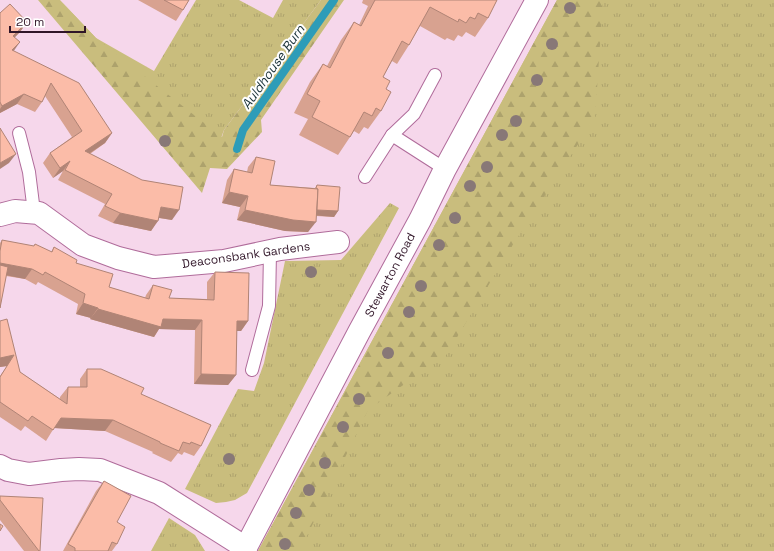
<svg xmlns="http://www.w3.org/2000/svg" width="774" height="551" font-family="'Space Grotesk',sans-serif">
<defs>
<pattern id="grass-tufts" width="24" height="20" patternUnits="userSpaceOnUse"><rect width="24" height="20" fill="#c9bd7d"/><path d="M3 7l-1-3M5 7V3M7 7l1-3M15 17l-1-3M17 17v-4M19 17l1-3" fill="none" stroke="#ada26c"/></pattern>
<pattern id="forest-firs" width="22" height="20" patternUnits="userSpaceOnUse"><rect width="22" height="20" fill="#c9bd7d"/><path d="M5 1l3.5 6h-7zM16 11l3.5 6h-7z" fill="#ada26c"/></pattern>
</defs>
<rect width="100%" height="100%" fill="#f6d7eb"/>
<!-- grass -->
<g fill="url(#grass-tufts)">
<polygon points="60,0 96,38 154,71 196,0 239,0 273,18 283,0 321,0 224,130 210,168"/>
<polygon points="557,0 774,0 774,551 258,551"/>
<polygon points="390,203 399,208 247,493 235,500 226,502 216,503 185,489 238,389 254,391 264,363 285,261 341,260"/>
<polygon points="169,518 195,535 205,551 151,551"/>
</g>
<!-- forest -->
<g fill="url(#forest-firs)">
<polygon points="38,0 60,0 96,38 222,137 224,130 321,0 344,0 261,120 262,132 227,169 210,168 202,193"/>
<polygon points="557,0 603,0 595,118 512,246 447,354 368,410 305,540 299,551 258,551"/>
</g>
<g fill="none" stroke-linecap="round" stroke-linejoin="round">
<!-- stream -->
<polyline stroke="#2d9cb8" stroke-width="8" points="237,149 243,130 334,0"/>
<!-- service casing -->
<g stroke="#b06c9b" stroke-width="14">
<g id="service">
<polyline points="19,133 29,172 34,212"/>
<polyline points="392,135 445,169"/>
<polyline points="365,177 392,135 414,114 435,75"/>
<polyline points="252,370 269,306 270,252"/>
</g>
</g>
<!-- minor casing -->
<g stroke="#b06c9b" stroke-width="24">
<g id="minor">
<polyline points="0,215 15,211 39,213 83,245 118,258 154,267 224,261 280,249 338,242"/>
<polyline points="0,466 8,470 29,474 61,470 79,469 100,470 159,493 246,548"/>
</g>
</g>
<!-- secondary casing -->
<g stroke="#b06c9b" stroke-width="24">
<polyline id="secondary" points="244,551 359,332 420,220 445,169 537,0"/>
</g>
<!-- service -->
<use href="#service" stroke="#fff" stroke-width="12"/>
<!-- minor -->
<use href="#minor" stroke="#fff" stroke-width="22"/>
<!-- secondary -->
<use href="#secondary" stroke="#fff" stroke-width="22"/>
</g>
<!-- trees -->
<g fill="#887877">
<circle cx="570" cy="8" r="6"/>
<circle cx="552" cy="44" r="6"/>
<circle cx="537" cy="80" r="6"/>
<circle cx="516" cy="121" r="6"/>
<circle cx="502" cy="135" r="6"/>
<circle cx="165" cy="141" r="6"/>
<circle cx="487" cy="167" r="6"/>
<circle cx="470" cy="186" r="6"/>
<circle cx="455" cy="218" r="6"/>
<circle cx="439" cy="245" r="6"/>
<circle cx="311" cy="272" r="6"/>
<circle cx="421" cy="286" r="6"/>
<circle cx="409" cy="312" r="6"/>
<circle cx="388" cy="353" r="6"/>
<circle cx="359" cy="399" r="6"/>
<circle cx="343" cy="427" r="6"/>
<circle cx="229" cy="459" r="6"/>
<circle cx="325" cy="463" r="6"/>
<circle cx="309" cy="490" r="6"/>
<circle cx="296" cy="513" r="6"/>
<circle cx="285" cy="544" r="6"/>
</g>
<!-- wall -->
<g fill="#d8a290">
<polygon points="138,0 189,0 183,10 176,21"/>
<polygon points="363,0 497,0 488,18 475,37 466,32 462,37 458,35 454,41 447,38 445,40 420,26 409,45 397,64 392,61 383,77 386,89 381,111 368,129 364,127 359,134 354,131 338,155 299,135 308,119 294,113 310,82 323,64 327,66 341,40 354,22 359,25 368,6 362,3"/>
<polygon points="0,13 27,22 20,32 15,37 14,51 112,133 105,143 90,154 172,220 159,218 151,231 113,223 98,216 105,204 58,180 63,171 53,178 43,163 50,153 72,137 45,96 42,102 35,112 17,104 0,113"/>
<polygon points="256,157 270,185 315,188 317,185 338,211 334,217 316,216 308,232 285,231 237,220 240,207 222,203 227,180 234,169 247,172 248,167"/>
<polygon points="2,240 51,252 54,247 109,287 145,298 146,295 153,285 169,298 207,299 207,282 215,272 248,321 241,331 237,331 236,375 228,385 194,384 195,330 159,329 154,337 90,319 91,318 76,314 78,304 38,282 36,285 25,279 6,276 0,308 0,243"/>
<polygon points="0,321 20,372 60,399 60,397 68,387 80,387 80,379 87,369 141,394 201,446 194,456 184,452 182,455 178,453 171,462 152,453 153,452 105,431 54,428 46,441 25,426 21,431 0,417 0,376 7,366 0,367"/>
<polygon points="104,481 117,522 117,544 112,551 63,551 96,491"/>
<polygon points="0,496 40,551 24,551 0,520"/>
</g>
<!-- shaded-wall -->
<g fill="#b08476">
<polygon points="27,22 20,32 6,46 13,36"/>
<polygon points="20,42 13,52 12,50"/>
<polygon points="24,94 17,104 0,113 0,109 2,106"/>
<polygon points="112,133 105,143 78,161 85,151"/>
<polygon points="16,154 9,163 0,169 0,163"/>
<polygon points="70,161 63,171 53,178 60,168"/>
<polygon points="229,192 248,196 240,207 222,203"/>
<polygon points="161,207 179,210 172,220 154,217"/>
<polygon points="245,210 316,222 308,232 285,231 237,220"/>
<polygon points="315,210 338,211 334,217 311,215"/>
<polygon points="120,213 158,221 151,231 113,223"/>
<polygon points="0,263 32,269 25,279 0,274"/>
<polygon points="83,303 98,308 91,318 76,314"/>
<polygon points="98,309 163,319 202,320 195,330 159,329 154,337 90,319"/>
<polygon points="237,321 248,321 241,331 230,331"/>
<polygon points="14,355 7,366 0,367 0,358"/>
<polygon points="201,374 236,375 228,385 194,384"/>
<polygon points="61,418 113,420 105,431 54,428"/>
</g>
<!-- building -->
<g fill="#fbbca8" stroke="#b08476">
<polygon points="164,0 189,0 183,10"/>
<polygon points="375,0 497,0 488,18 478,13 475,19 470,17 466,23 459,19 458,22 430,7 409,45 402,41 383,77 390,81 386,89 391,92 381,111 376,108 372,116 364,112 350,137 312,117 320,101 307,94 323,64 330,68 354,22 361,26"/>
<polygon points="10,4 27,22 13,36 20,42 12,50 79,83 112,133 85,151 142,180 183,187 179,210 161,207 158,221 120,213 105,206 112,194 65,170 70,161 60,168 50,153 82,131 51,83 42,102 24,94 2,106 0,102 0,13"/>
<polygon points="0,128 16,154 0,163"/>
<polygon points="256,157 275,161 270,185 318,189 316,222 293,220 245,210 248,196 229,192 234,169 252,173"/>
<polygon points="317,185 340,187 338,211 317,210 318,189 316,188"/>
<polygon points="2,240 34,246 35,244 52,252 54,247 77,260 76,263 113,274 109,287 149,299 153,285 172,290 169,298 214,300 215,272 249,273 248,321 237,321 236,375 201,374 202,320 163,319 161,327 98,309 98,308 83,303 85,294 45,272 43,275 32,269 0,263 0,251"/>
<polygon points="0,265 8,267 0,308"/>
<polygon points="7,319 20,372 67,404 68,387 87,387 87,369 101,369 144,388 141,394 211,425 201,446 191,442 190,444 183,442 179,451 160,443 160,442 113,420 61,418 53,430 32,416 28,421 0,402 0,377 14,355 0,358 0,321"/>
<polygon points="104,481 131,496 117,522 125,527 117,544 112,542 108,551 75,551 75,548 68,544"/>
<polygon points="0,496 43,498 40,551 39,551 0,500"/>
<polygon points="0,524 3,526 0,531"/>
</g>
<g text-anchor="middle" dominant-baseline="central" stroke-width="4" stroke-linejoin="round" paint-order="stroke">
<!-- street labels -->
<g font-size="12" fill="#301528" stroke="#fff">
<text transform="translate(246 255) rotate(-8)">Deaconsbank Gardens</text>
<text transform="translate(390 275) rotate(-62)">Stewarton Road</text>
</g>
<!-- water labels -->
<g font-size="13" font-style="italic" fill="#1a3239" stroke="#fff">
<text transform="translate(273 67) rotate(-55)">Auldhouse Burn</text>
</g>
</g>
<!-- scale -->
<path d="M10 26v6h75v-6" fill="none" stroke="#301528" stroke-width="2"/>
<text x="16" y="26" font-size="12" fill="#301528" stroke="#ffffff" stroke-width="3" paint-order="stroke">20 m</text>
</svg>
